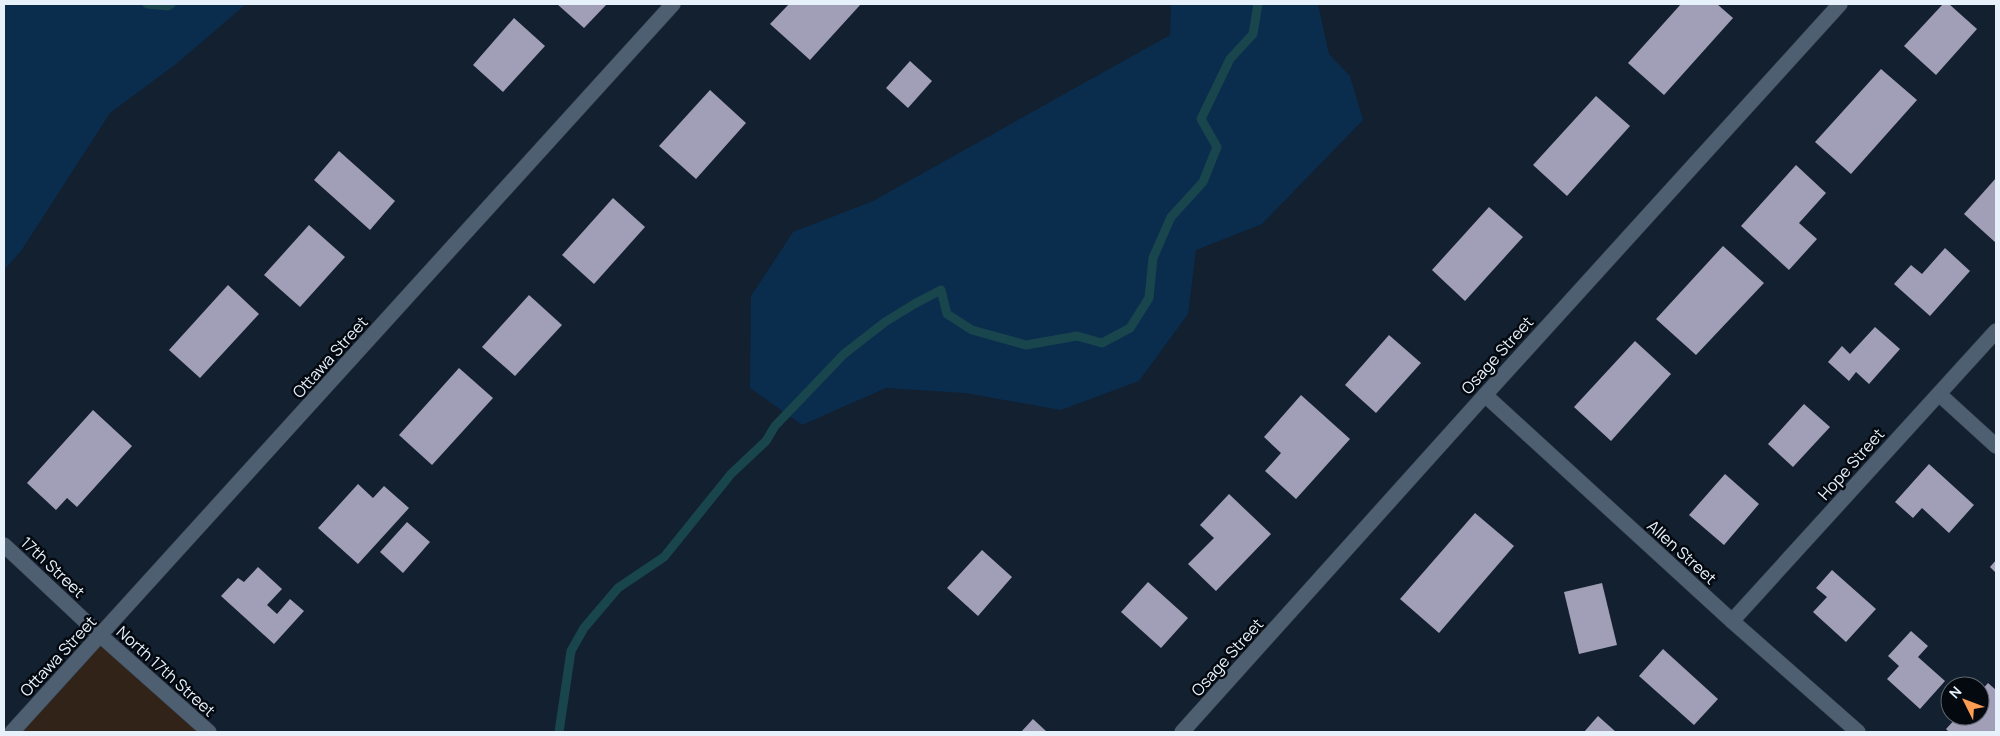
<svg xmlns="http://www.w3.org/2000/svg" width="2000" height="736" font-family="Manrope,sans-serif">
<rect width="100%" height="100%" fill="#12202f"/>
<!-- education -->
<polygon fill="#312317" points="101,636 207,732 12,732"/>
<!-- green -->
<g fill="#0a2c4d">
<polygon points="4,4 246,4 176,64 110,113 21,251 4,270"/>
<polygon points="1171,4 1318,4 1329,54 1350,76 1363,120 1262,224 1196,250 1188,314 1139,381 1061,410 965,393 886,388 802,425 750,388 751,296 793,232 873,201 1170,35"/>
</g>
<g fill="none" stroke-linecap="round" stroke-linejoin="round">
<!-- stream -->
<g stroke="#19454d" stroke-width="9">
<polyline points="147,4 168,6 171,4"/>
<polyline points="559,732 571,651 584,628 618,588 664,557 731,474 766,441 775,426 844,354 885,322 916,303 941,290 947,314 972,330 1026,345 1077,336 1102,343 1130,328 1149,298 1153,258 1171,217 1203,182 1217,147 1201,119 1230,59 1253,34 1258,4"/>
</g>
</g>
<!-- building -->
<g fill="#a19eb7">
<polygon points="557,4 607,4 584,28"/>
<polygon points="789,4 861,4 810,60 770,24"/>
<polygon points="1681,4 1717,4 1733,18 1664,95 1628,63"/>
<polygon points="1943,4 1949,4 1977,29 1936,75 1904,46"/>
<polygon points="514,18 545,46 503,92 473,65"/>
<polygon points="910,61 932,81 908,108 886,88"/>
<polygon points="1881,69 1917,100 1851,174 1815,142"/>
<polygon points="710,90 746,123 696,179 659,146"/>
<polygon points="1596,96 1630,126 1567,196 1533,165"/>
<polygon points="339,151 395,201 370,230 314,180"/>
<polygon points="1796,165 1826,193 1799,223 1817,239 1789,270 1741,226"/>
<polygon points="1996,178 1996,243 1964,214"/>
<polygon points="613,198 645,227 594,284 562,255"/>
<polygon points="1489,207 1523,237 1465,301 1432,270"/>
<polygon points="309,225 345,257 300,307 264,275"/>
<polygon points="1723,246 1764,283 1696,355 1656,319"/>
<polygon points="1945,248 1970,271 1930,316 1894,284 1911,265 1922,274"/>
<polygon points="228,285 259,314 200,378 169,350"/>
<polygon points="529,295 562,325 515,376 482,347"/>
<polygon points="1875,327 1900,349 1869,384 1856,372 1849,381 1828,362 1842,346 1850,354"/>
<polygon points="1389,335 1421,363 1376,413 1345,385"/>
<polygon points="1635,341 1671,374 1611,441 1574,407"/>
<polygon points="459,368 493,398 432,465 399,435"/>
<polygon points="1301,395 1350,439 1296,499 1265,471 1281,453 1264,437"/>
<polygon points="1804,404 1830,427 1793,467 1768,444"/>
<polygon points="93,410 132,446 77,507 67,498 56,510 27,483"/>
<polygon points="1929,464 1974,505 1949,533 1922,508 1913,518 1895,502"/>
<polygon points="1725,474 1759,504 1724,545 1689,515"/>
<polygon points="358,484 373,498 384,486 409,508 358,564 318,528"/>
<polygon points="1229,494 1271,534 1216,591 1188,564 1214,538 1200,525"/>
<polygon points="1475,513 1514,546 1439,633 1400,599"/>
<polygon points="407,522 430,542 403,573 380,552"/>
<polygon points="982,550 1012,577 978,616 947,588"/>
<polygon points="1996,560 1996,573 1990,567"/>
<polygon points="258,567 282,589 267,605 277,614 290,599 304,611 274,644 221,596 238,578 244,582"/>
<polygon points="1832,570 1876,609 1846,642 1813,612 1827,597 1816,588"/>
<polygon points="1148,582 1188,618 1161,648 1121,612"/>
<polygon points="1602,583 1617,645 1579,654 1564,592"/>
<polygon points="1911,631 1928,646 1918,657 1945,681 1920,709 1887,679 1899,666 1888,656"/>
<polygon points="1663,649 1718,699 1694,725 1639,676"/>
<polygon points="1988,683 1996,690 1996,732 1949,732 1946,729 1958,716 1980,716 1980,692"/>
<polygon points="1598,716 1616,732 1584,732"/>
<polygon points="1033,719 1047,732 1021,732"/>
</g>
<g fill="none" stroke-linecap="round" stroke-linejoin="round">
<!-- minor casing -->
<g stroke="#343c49" stroke-width="16">
<g id="minor">
<polyline points="1939,394 1996,446"/>
<polyline points="1485,395 1732,621 1858,732"/>
<polyline points="4,545 101,636 209,732"/>
<polyline points="1732,621 1996,331"/>
<polyline points="12,732 673,4"/>
<polyline points="1182,732 1485,395 1840,4"/>
</g>
</g>
<!-- minor -->
<use href="#minor" stroke="#4e5f71" stroke-width="15"/>
</g>
<g text-anchor="middle" dominant-baseline="central" stroke-width="5" stroke-linejoin="round" paint-order="stroke">
<!-- street labels -->
<g font-size="16" fill="#e7f1fc" stroke="#040910">
<text transform="translate(1497 355) rotate(-48)">Osage Street</text>
<text transform="translate(330 357) rotate(-48)">Ottawa Street</text>
<text transform="translate(1851 464) rotate(-48)">Hope Street</text>
<text transform="translate(1682 552) rotate(42)">Allen Street</text>
<text transform="translate(53 567) rotate(43)">17th Street</text>
<text transform="translate(58 656) rotate(-47)">Ottawa Street</text>
<text transform="translate(1227 657) rotate(-48)">Osage Street</text>
<text transform="translate(166 671) rotate(42)">North 17th Street</text>
</g>
</g>
<!-- border -->
<rect width="2000" height="736" fill="none" stroke="#e7f1fc" stroke-width="10"/>
<!-- north arrow -->
<g transform="translate(1965 701) rotate(312)"><circle r="24" fill="#040910" stroke="#5f666e"/>
<path d="M0-4L9 19L0 12L-9 19Z" fill="#fc9d52"/>
<text y="-8" font-size="14" font-weight="bold" text-anchor="middle" fill="#e7f1fc">N</text>
</g>
</svg>
